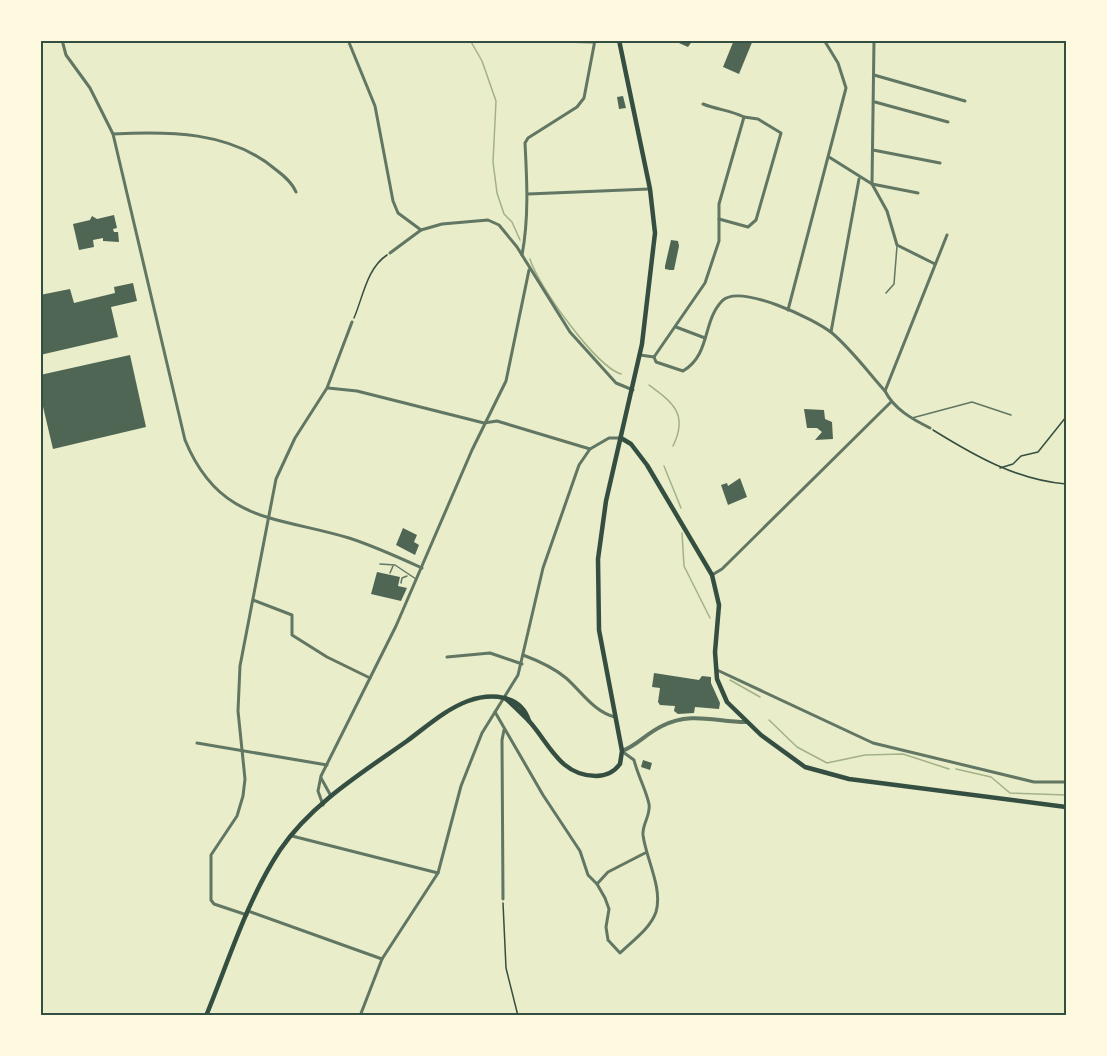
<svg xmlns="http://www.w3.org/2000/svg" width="1107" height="1056" font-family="'Exo 2',sans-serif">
<rect width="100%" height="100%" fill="#e9edc9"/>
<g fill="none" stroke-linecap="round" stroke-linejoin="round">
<!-- stream -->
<g stroke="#a3b18a" stroke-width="1.5">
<polyline points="470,40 482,61 496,101 493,162 497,193 504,214 512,222 520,240"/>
<path d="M530 259C537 284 596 367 621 374"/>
<path d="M649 385C672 402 689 414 673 446"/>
<polyline points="664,466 681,508"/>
<polyline points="682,533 684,566 710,618"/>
<polyline points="730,680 760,697"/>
<polyline points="769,720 797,747 827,763 865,755 903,754 949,769"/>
<polyline points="956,769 991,777 1010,793 1066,795"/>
</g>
</g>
<!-- building -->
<g fill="#4f6655">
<polygon points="672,40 693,40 688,47"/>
<polygon points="734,40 753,40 739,74 723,67"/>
<polygon points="623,96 626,108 619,109 617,97"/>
<polygon points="114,215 117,228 113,229 114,232 118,232 119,242 103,241 103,238 93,240 94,247 79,250 73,224 90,220 92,216 97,219"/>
<polygon points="671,240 678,241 679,246 674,270 670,270 665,269 665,266"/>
<polygon points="133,283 137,301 111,307 118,337 40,355 40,295 70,289 74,303 115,293 114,287"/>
<polygon points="130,355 146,427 53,449 40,394 40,375"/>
<polygon points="804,409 824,410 825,419 832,422 833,439 815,440 822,432 817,428 807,428"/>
<polygon points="740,478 747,497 728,505 721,485 727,483 728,486"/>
<polygon points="403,528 417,535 414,542 419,545 415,555 396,545"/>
<polygon points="377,572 400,577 398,586 407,588 401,601 371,594"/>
<polygon points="654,673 699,680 702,676 711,677 711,683 720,703 719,709 695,707 694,713 678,714 674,711 675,706 660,705 658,702 660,688 652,687"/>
<polygon points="643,760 652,763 650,770 641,767"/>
</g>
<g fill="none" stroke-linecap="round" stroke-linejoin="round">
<!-- path -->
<g stroke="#344e41" stroke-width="1.5">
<path d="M354 318C363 297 367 268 387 255"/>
<path d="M933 430C975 456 1017 480 1066 484"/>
<polyline points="1000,468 1013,464 1021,456 1038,452 1066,417"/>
<polyline points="503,903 506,968 518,1016"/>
</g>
<!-- service -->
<g stroke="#617663" stroke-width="1.5">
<polyline points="886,293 894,284 897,246"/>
<polyline points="912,418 972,402 1011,415"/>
<polyline points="380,564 395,565 416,579"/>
<polyline points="390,573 393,566"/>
<polyline points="401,583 402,578 407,576"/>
</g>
<!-- minor -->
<g stroke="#617663" stroke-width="3">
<path d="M62 40 66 55 90 88 113 134 185 440C219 523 276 516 349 538 374 546 398 557 422 568"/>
<polyline points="348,40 375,106 393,201 398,213 421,230"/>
<polyline points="515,40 594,42"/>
<polyline points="874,40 872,184 887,211 897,245 935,264"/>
<polyline points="874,75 965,101"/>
<polyline points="875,102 948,122"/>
<path d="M113 134C168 131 230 131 275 169 283 175 292 182 296 192"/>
<polyline points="873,150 940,163"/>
<polyline points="829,157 872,184 918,193"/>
<polyline points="528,194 649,189"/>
<polyline points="719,219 748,227 756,220 781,133 758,119 744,117"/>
<polyline points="390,253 421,230 442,224 488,220 499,225 517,247 570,332 616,383 633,390"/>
<path d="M522 255C529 218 527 181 525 143L528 138 577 107 584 98 595 40"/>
<polyline points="788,310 846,88 838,63 824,40"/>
<polyline points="676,327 705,338"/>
<polyline points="831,332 859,179"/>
<path d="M640 355 654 357 705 283 719 241V204L744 117C730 110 718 110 703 104"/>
<path d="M654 357 656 362 683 371C711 354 702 322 722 301 739 283 815 319 832 333 851 349 868 372 885 391 894 409 912 419 930 428"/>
<polyline points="328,388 357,391 484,423 497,421 590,449"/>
<polyline points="885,391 947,235"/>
<polyline points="712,575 722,569 891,402"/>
<polyline points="253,600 292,615 292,635 327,657 370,678"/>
<path d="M523 655C539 661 553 667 566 678 581 691 594 712 615 717"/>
<polyline points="447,657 490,653 522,664"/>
<polyline points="717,670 873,743 1034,782 1066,782"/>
<path d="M495 712 543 795 580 851 588 875 597 884 605 898 609 909 606 927 608 940 620 953C632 941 650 929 656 912 663 888 646 859 643 835 642 824 651 815 649 804 646 790 638 776 634 760L623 752"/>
<polyline points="197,743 327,765"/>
<polyline points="321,778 331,796"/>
<polyline points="323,805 318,791 321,776 396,626 472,450 506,381 529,270"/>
<polyline points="292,836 438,873"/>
<polyline points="597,884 608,872 645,853"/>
<polyline points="503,899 502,740 504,730"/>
<polyline points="248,911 382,959"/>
<polyline points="247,915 214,904 211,900 211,855 237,816 243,796 245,779 238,711 240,666 276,479 295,438 327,388 352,322"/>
<polyline points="360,1016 382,959 438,873 461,786 482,733 518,675 543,568 579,465 590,449 609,438 621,438"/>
</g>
<!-- tertiary -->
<path stroke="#617663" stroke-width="4" d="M622 751C636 746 647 733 662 726 691 711 716 722 746 722"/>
<!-- secondary -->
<g stroke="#344e41" stroke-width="4.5">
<polyline points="621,438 631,444 647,465 712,575 719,605 715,652 717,679 727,702 761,735 805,767 849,779 1066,807"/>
<path d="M505 698C513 705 521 713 529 721 549 743 560 776 596 776 606 776 614 772 620 764L622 751 599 630 598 559 606 501 642 344 655 233 650 189 619 40"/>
<path d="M206 1016C229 960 247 900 280 850 311 804 363 772 407 741 426 727 446 709 468 701 490 693 521 694 529 721"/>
</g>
</g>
<!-- border -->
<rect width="1107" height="1056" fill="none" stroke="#fefae0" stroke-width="84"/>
<rect x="42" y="42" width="1023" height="972" fill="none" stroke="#344e41" stroke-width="2"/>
</svg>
